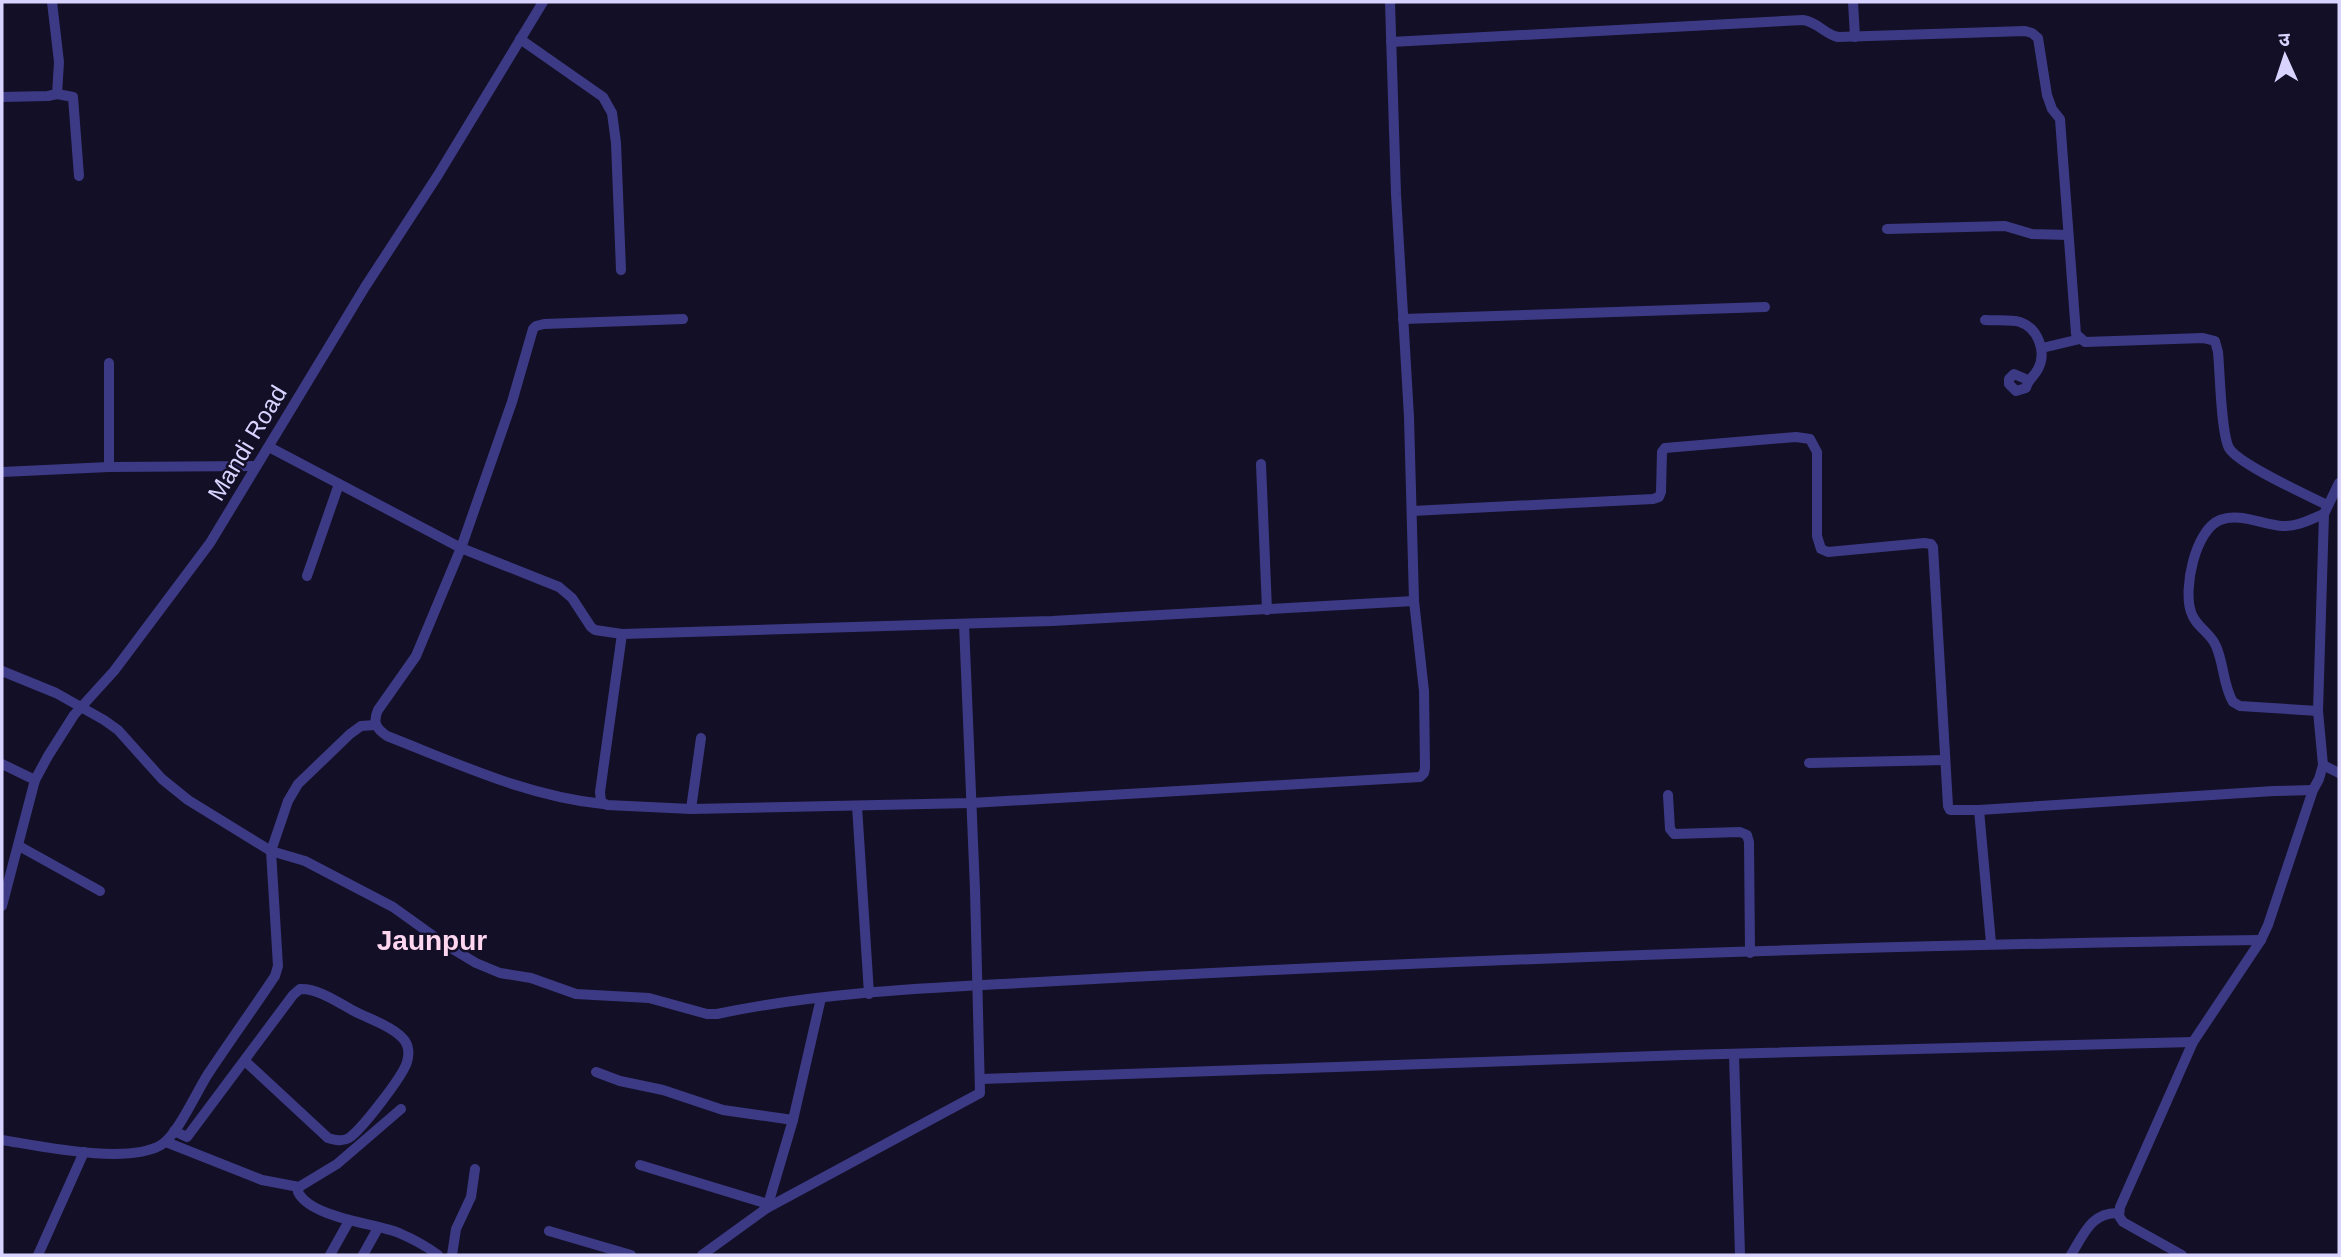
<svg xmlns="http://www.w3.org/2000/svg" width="2341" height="1257" font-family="Helvetica,'Noto Sans Devanagari',sans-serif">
<rect width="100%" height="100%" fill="#130f26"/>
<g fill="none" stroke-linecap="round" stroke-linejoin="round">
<!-- minor -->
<g stroke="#3d3a85" stroke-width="10">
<polyline points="1853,2 1855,37"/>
<polyline points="520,39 603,97 612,113 616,143 621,270"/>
<path d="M1391 42 1803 20C1818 22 1824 34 1838 37L2025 31 2032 33 2038 38 2047 95 2052 109 2060 119 2076 334 2085 342 2203 338 2215 341 2218 352C2220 373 2221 433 2229 448 2238 464 2307 495 2327 505"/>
<polyline points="57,94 73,97 79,176"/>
<polyline points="2,97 48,96 57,94 59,62 52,2"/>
<polyline points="1887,229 2005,226 2032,234 2068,235"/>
<polyline points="1403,319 1765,307"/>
<path d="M1985 320C1996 321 2009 319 2020 322 2038 328 2047 352 2038 369 2034 377 2028 379 2026 388L2016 391 2009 384V379L2014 374 2028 380"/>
<polyline points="2042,348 2080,339"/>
<polyline points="269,447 461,548 559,587 572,598 591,627 595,630 622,634 1052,621 1414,601"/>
<polyline points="1261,464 1267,610"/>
<polyline points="109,467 109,363"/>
<polyline points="2,472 109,467 256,466"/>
<polyline points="1412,511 1653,499 1659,497 1661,492 1662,452 1665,448 1796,437 1810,439 1817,452 1817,536 1821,549 1828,552 1924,543 1931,544 1933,547 1948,806 1950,810 1979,810 2274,791 2313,790"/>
<polyline points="307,576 339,484"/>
<polyline points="622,634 600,792 601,802 607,805 691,809 971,803 1420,777 1424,773 1425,768 1424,691 1414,601 1409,417 1396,194 1390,2"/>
<path d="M2 671 56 693 104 720 118 730 162 779 188 800 271 851 305 861 393 907 446 945 476 963 500 973 531 978 576 994 649 998 707 1014H717C811 994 908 989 1003 984 1093 979 1184 974 1274 970 1603 955 1932 944 2261 940"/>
<path d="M2318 711 2240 706 2233 702C2223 685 2224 664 2216 646 2211 633 2195 626 2191 612 2183 589 2195 530 2220 520 2240 512 2263 525 2283 526 2297 527 2311 519 2324 514"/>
<polyline points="1809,763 1945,760"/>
<polyline points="2,764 35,780"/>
<polyline points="2323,765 2339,773"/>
<polyline points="1668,795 1670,829 1674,834 1740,832 1747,835 1749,842 1750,953"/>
<path d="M603 804C526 796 459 764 387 736 377 729 372 723 378 710L416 656 461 548 512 402 533 329 536 326 544 324 683 319"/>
<polyline points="857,806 869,994"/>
<polyline points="691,809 701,738"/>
<polyline points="1979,810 1991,943"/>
<polyline points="19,846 100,891"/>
<polyline points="2,906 35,780 48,756 74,715 114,671 210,543 365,287 438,175 543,2"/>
<polyline points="1734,1055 1740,1255"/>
<polyline points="596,1072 620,1081 663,1090 723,1110 793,1120"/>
<polyline points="981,1079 1684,1055 2193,1042"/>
<path d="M174 1131 187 1137 293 995 300 989C318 988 339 1003 354 1011 369 1019 395 1027 405 1041 409 1047 409 1055 407 1062 403 1076 362 1129 349 1138 342 1142 335 1140 328 1138L245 1061"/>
<path d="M2 1140C40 1146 127 1165 161 1145 177 1136 197 1091 208 1074 230 1041 253 1009 275 976L278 966 271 851 288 801 298 784 350 734 361 726 375 725"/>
<polyline points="166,1142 262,1180 299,1187 337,1164 401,1109"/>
<polyline points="640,1165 768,1204"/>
<path d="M299 1187 298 1192C311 1218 374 1223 399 1233 413 1239 426 1246 438 1255"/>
<polyline points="767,1208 793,1120 821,998"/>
<polyline points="549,1231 631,1255"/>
<polyline points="38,1255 84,1152"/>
<polyline points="330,1255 349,1221"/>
<polyline points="363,1255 378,1228"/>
<polyline points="452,1255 456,1229 471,1197 475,1169"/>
<polyline points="702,1255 767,1208 980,1093 975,890 964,624"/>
<path d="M2071 1255C2084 1234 2091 1212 2119 1213"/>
<polyline points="2182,1255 2123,1222 2119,1216 2120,1207 2193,1042 2261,940 2268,925 2313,790 2319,779 2323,765 2318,711 2324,514 2339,483"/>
</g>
</g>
<g text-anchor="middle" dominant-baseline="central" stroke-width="5" stroke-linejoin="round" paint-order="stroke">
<!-- street labels -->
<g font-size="24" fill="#d9d4ff" stroke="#130f26">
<text transform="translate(247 443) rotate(-59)">Mandi Road</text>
</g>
<!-- quarter labels -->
<g font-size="28" font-weight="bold" fill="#ffd6f0" stroke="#130f26">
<text x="432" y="940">Jaunpur</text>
</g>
</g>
<!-- border -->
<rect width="2341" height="1257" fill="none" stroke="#d9d4ff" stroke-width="7"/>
<!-- north arrow -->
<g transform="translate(2285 56) rotate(357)" stroke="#130f26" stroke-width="5" paint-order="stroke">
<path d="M0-5L12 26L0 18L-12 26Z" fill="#d9d4ff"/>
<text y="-10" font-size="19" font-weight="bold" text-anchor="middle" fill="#d9d4ff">उ</text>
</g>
</svg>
